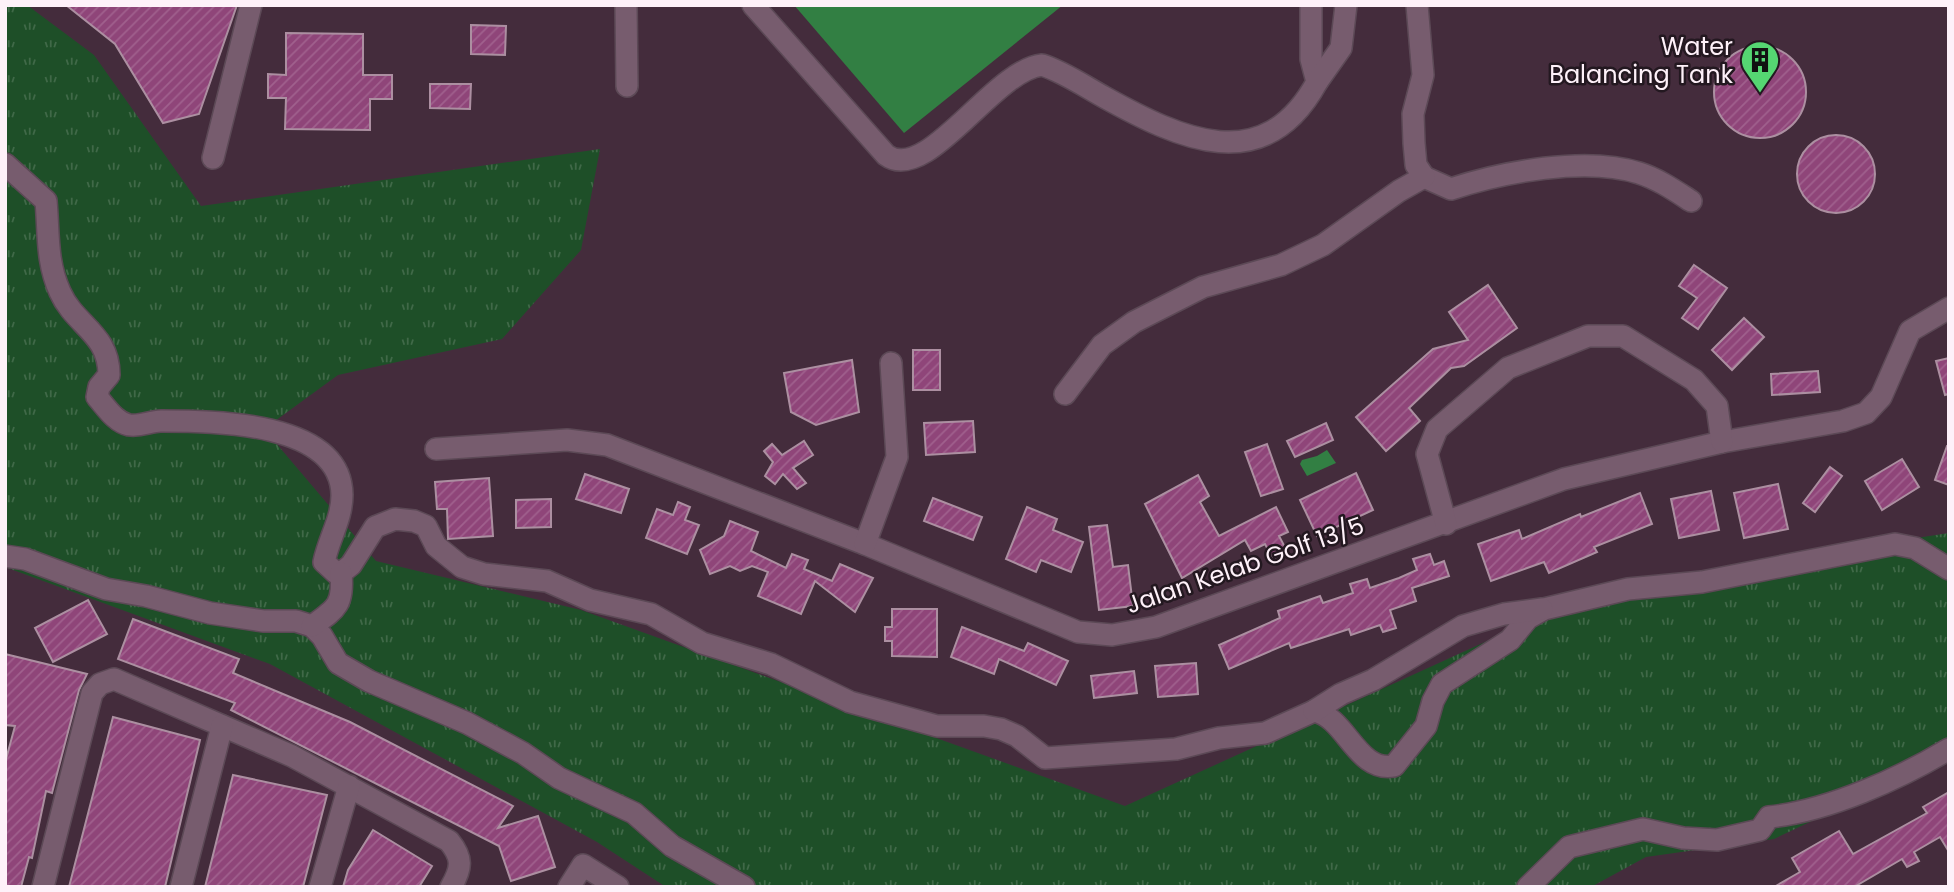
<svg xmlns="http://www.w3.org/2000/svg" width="1954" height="892" font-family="Poppins,sans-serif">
<defs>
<pattern id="grass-tufts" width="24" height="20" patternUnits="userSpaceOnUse" patternTransform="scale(1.75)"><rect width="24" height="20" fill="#1e4f28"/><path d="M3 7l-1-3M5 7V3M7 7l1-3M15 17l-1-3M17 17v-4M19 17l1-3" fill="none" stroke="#406948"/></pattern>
<pattern id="building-hatch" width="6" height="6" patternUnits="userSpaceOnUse" patternTransform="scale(1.75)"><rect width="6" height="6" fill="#8f4579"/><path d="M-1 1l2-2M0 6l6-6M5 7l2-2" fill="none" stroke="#a0608d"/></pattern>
</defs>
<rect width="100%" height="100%" fill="#442c3c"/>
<!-- grass -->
<polygon fill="url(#grass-tufts)" points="5,5 27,5 94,55 201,206 600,149 581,250 502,339 338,375 264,429 376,561 581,610 1125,806 1529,622 1877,544 1949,533 1949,746 1850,803 1774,839 1646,857 1591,887 666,887 597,842 270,664 5,567"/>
<!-- water -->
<g fill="#327f43">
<polygon points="794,5 1063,5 904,133"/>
<polygon points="1327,450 1336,463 1307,476 1300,464 1302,460 1317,456"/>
</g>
<!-- building -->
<g fill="url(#building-hatch)" stroke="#ac8fa1" stroke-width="2">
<polygon points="66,5 237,5 199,114 163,123 115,44"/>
<polygon points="471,25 506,26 505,55 471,54"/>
<polygon points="286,33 363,34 363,75 392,75 392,99 370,99 370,130 285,129 286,98 268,98 268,74 286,75"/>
<circle cx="1760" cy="92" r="46"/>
<polygon points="430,84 471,84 470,109 430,108"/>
<circle cx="1836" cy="174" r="39"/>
<polygon points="1694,265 1727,288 1698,329 1682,318 1697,298 1679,286"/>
<polygon points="1488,285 1517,328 1464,366 1451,368 1409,408 1420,421 1386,451 1356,417 1433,349 1468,340 1449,312"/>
<polygon points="1744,318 1764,337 1732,370 1712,350"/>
<rect x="913" y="350" width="27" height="40"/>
<polygon points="1949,358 1949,394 1945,395 1936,361"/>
<polygon points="852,360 859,412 816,425 791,412 784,373"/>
<polygon points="1818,371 1820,392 1772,395 1771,374"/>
<polygon points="973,421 975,452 926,455 924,423"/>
<polygon points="1326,423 1333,440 1295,457 1287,441"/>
<polygon points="804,441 813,455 793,468 806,483 797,489 783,474 775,484 765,476 773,462 764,451 772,444 782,455"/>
<polygon points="1267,444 1283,489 1261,496 1245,452"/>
<polygon points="1947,446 1949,446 1949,485 1935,480"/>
<polygon points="1902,459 1919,487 1882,510 1865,481"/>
<polygon points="1830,467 1842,476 1815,512 1803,503"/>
<polygon points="1356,473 1373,510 1317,536 1300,500"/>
<polygon points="585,474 629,489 621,513 576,499"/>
<polygon points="1198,475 1209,496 1200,502 1219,536 1276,507 1288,532 1279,536 1287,551 1273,559 1265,544 1251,551 1245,540 1182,578 1145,504"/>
<polygon points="489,478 493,536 448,539 447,509 437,509 435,482"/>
<polygon points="1778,484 1788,529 1744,538 1734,493"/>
<polygon points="1711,491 1719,530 1679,538 1671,499"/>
<polygon points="1640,493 1652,524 1594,547 1597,552 1549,573 1544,562 1491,581 1478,544 1519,530 1522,539 1580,514 1581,517"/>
<polygon points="933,498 982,517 973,540 924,521"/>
<polygon points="551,499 551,527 516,528 516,500"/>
<polygon points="678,502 690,507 685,520 699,525 687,554 646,538 657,509 673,515"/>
<polygon points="1027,507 1057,519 1053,530 1083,542 1071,572 1041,560 1036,572 1006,559"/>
<polygon points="730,521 758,532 751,551 786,568 792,554 808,560 804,569 832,581 840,564 873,578 855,612 815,581 801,614 758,596 768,572 752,566 740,571 730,566 710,574 700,550 724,536"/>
<polygon points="1107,525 1113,567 1128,565 1133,606 1099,610 1089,527"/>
<polygon points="1430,554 1434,565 1444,561 1449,576 1412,588 1416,601 1390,610 1396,628 1383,632 1380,625 1351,635 1349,629 1291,648 1289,643 1229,669 1219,645 1280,618 1278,611 1320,596 1323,603 1353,593 1350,584 1367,579 1370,588 1399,578 1417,570 1413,559"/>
<polygon points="88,600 107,634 53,662 35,628"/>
<polygon points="892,609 937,609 937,657 892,656 892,641 885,641 885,627 892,627"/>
<polygon points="133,619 239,659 233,673 350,722 513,806 498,828 538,816 555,867 511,881 499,846 231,710 235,703 118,659"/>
<polygon points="962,627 1024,651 1028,643 1068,661 1056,685 999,659 994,674 951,657"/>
<polygon points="5,654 87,674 79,690 52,793 46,791 32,858 29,857 21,887 5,887 5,763 15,726 5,725"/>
<polygon points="1196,663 1198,694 1158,697 1155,666"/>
<polygon points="1134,671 1137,693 1094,698 1091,676"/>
<polygon points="113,717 200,740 165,887 69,887"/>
<polygon points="233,775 327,795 303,887 205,887"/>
<polygon points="1949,792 1949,852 1940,837 1914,852 1919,861 1907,867 1902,859 1854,887 1774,887 1800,872 1792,858 1839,831 1853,854 1927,813 1923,807"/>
<polygon points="373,830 432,866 419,887 343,887 348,870"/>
</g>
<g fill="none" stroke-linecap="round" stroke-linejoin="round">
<!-- minor casing -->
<g stroke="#5c4956" stroke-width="24">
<g id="minor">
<polyline points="626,5 627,86"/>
<path d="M753 5 886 155C927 185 993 70 1042 65 1064 72 1084 86 1104 97 1180 139 1264 179 1317 82L1311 59V5"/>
<polyline points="1317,82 1341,48 1346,5"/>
<polyline points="213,158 251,5"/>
<path d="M5 164 46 201C49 233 46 261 60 292 75 326 109 333 109 375L99 387 97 397C106 407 115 422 129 425 141 427 150 421 161 421 213 421 341 421 342 495 342 519 329 538 324 562L336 573H341L351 565 375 527 395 519 414 521 426 526 436 546 462 567 484 574 547 581 590 600 651 614 702 643 771 664 850 702 937 726H984L1001 729 1017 736 1045 758 1176 749 1219 738 1265 733 1314 711C1346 717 1357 773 1394 766L1426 726 1433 701 1442 684 1510 640 1528 618 1544 609 1628 589 1702 582 1895 544 1915 548 1949 569"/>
<path d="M1424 177 1451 189C1502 172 1586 156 1639 173 1658 179 1674 190 1691 201"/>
<polyline points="1065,394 1102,345 1134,322 1203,287 1281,265 1323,245 1399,191 1424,177 1416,165 1414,143 1413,114 1423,75 1417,5"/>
<polyline points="436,449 567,440 607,445 865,544 1078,632 1112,635 1156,627 1564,479 1722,442 1843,421 1866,413 1881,397 1910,331 1949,308"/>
<polyline points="1446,524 1427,454 1437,429 1508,368 1588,336 1623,336 1694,380 1717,406 1722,442"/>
<polyline points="865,544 897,457 891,363"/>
<polyline points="5,556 25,559 106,589 146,596 210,613 263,621 296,621 312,626 322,636 338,663 369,681 467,723 523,753 559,778 634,813 672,846 744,887"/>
<path d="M312 626C336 609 344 605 341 573"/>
<polyline points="1314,711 1341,694 1373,680 1463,626 1504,614 1542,609"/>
<path d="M43 887 92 693 100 684 114 679 292 756 449 841C463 858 462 868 451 887"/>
<polyline points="181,887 222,726"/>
<polyline points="320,887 349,786"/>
<polyline points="569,887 583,865 618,887"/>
<path d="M1528 887 1569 847 1643 829 1683 838 1717 840 1760 830 1769 817C1828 811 1899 779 1949 749"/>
</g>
</g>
<!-- minor -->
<use href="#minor" stroke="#775c6e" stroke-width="21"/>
</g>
<!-- icons -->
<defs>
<g id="building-pin" transform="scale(2.0125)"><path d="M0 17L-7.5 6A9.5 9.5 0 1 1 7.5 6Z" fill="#55d672" stroke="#231820"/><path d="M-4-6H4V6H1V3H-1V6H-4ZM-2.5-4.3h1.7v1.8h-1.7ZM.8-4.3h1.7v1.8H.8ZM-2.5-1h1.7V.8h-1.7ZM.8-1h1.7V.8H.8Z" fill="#111"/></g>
</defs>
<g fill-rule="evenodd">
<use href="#building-pin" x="1760" y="60"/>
</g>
<g text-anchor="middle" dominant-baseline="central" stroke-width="5" stroke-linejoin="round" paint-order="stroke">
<!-- poi labels -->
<g font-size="24" fill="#fef1f9" stroke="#231820" text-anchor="end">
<text x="1733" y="46">Water<tspan x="1733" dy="28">Balancing Tank</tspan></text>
</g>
<!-- street labels -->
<g font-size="24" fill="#fef1f9" stroke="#231820">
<text transform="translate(1245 565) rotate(-19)">Jalan Kelab Golf 13/5</text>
</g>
</g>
<!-- border -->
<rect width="1954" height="892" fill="none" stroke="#fef1f9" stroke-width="14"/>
</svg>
